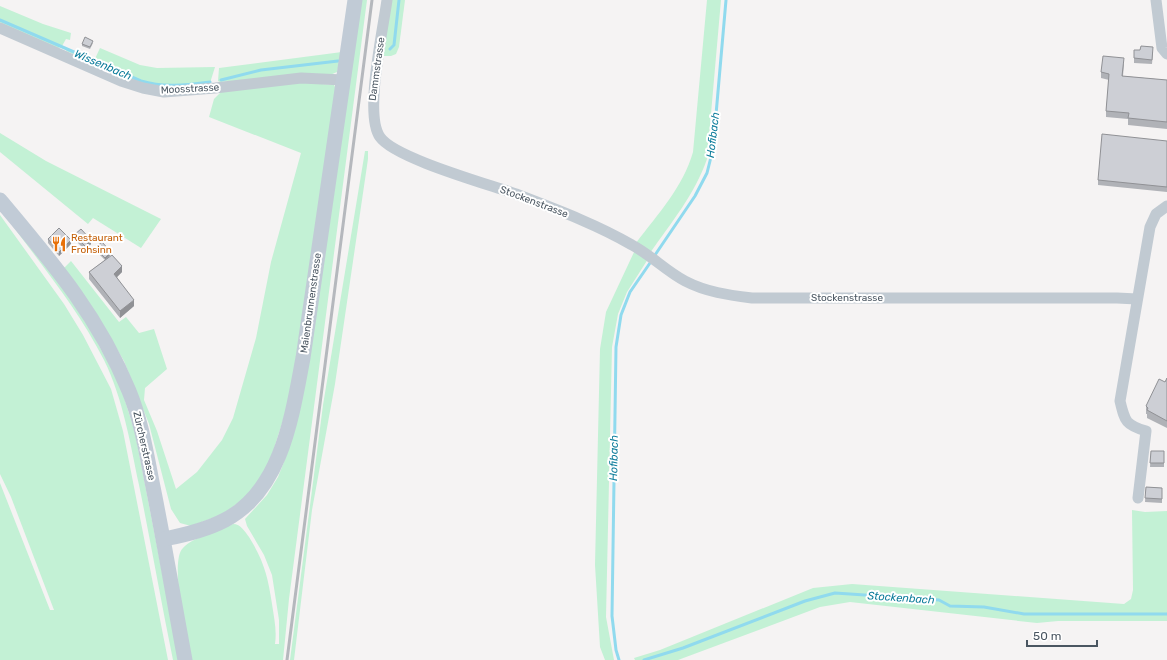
<svg xmlns="http://www.w3.org/2000/svg" width="1167" height="660" font-family="Rubik,sans-serif">
<rect width="100%" height="100%" fill="#f5f3f3"/>
<!-- green -->
<g fill="#c3f1d5">
<path d="M361 0H367L289 599 283 660H191C187 639 169 561 183 548 193 537 219 531 233 524 241 524 245 532 249 537 264 561 268 577 272 604 274 618 277 630 275 644H279V620L272 575 264 555 247 526 245 519 267 495 278 477 287 454Z"/>
<polygon points="390,0 405,0 399,47 396,54 391,56 382,56"/>
<path d="M707 0H721L707 159C695 194 671 223 650 253L636 243C658 214 683 187 693 152Z"/>
<polygon points="0,6 43,24 71,33 70,40 66,39 62,46 57,49 0,24"/>
<polygon points="100,48 140,65 157,68 215,67 210,83 174,88 137,83 66,51 67,49 94,61"/>
<polygon points="342,52 337,72 330,75 220,82 218,81 219,68"/>
<polygon points="300,82 334,85 337,91 291,395 270,461 253,492 223,514 191,526 180,523 171,509 149,424 124,361 102,324 64,268 71,261 119,322 126,317 139,333 154,329 167,369 145,388 144,400 157,431 176,489 197,472 222,440 233,418 256,338 271,262 301,153 209,117 214,99 222,91"/>
<polygon points="0,133 46,161 161,219 141,248 93,218 88,224 0,152"/>
<polygon points="365,151 368,151 368,159 335,384 312,510 294,660 290,660 323,405"/>
<polygon points="0,215 64,304 83,335 111,389 123,431 168,660 0,660 0,483 50,610 54,610 11,497 0,474"/>
<path d="M12 225 73 298 120 384 135 433 179 660H173C161 602 151 543 139 485 130 442 123 399 104 360 79 311 44 268 12 225Z"/>
<polygon points="635,250 648,259 627,292 618,314 612,347 606,617 614,660 605,660 600,647 595,565 600,349 606,312"/>
<polygon points="1132,510 1145,512 1167,511 1167,621 1058,621 1037,623 850,602 820,607 678,660 635,660 634,658 660,650 813,588 852,584 1124,604 1131,599 1133,590"/>
</g>
<g fill="none" stroke-linecap="round" stroke-linejoin="round">
<!-- stream -->
<g stroke="#90daee" stroke-width="3">
<path d="M0 20 141 81C164 88 186 85 210 82"/>
<polyline points="390,49 394,45 399,0"/>
<polyline points="221,80 261,70 338,61"/>
<polyline points="655,255 695,196 707,173 713,149 726,0"/>
<polyline points="619,660 616,650 612,616 616,347 621,315 630,292 650,263"/>
<polyline points="644,660 683,648 805,601 835,593 939,600 950,606 984,607 1024,614 1167,614"/>
</g>
<!-- street -->
<g stroke="#c1cad2" stroke-width="11">
<path d="M387 0C383 30 364 115 380 137 394 158 488 184 516 194 555 209 596 224 632 245 651 255 666 271 685 281 706 292 728 295 752 298H1117L1137 299"/>
<polyline points="1156,0 1162,48 1167,54"/>
<polyline points="0,28 121,81 143,88 164,92 215,88 301,78 343,80"/>
<path d="M1138 498 1146 431C1126 425 1125 422 1120 401L1150 227 1156 214 1167 206"/>
</g>
<!-- secondary -->
<g stroke="#c1cbd6" stroke-width="15">
<path d="M0 200C52 262 98 315 129 391 141 420 146 451 152 482 164 541 174 601 185 660"/>
<path d="M164 539C185 535 206 530 225 520 282 490 292 416 303 358L355 0"/>
</g>
<!-- rail -->
<polyline stroke="#b5b8bd" stroke-width="3" points="287,660 372,0"/>
</g>
<!-- wall -->
<g fill="#b0b2b7">
<polygon points="93,43 90,49 82,46 82,44"/>
<polygon points="1140,50 1153,52 1152,64 1134,63 1134,58"/>
<polygon points="1124,64 1123,76 1167,80 1167,129 1128,125 1128,119 1106,117 1106,111 1109,80 1101,78 1101,72"/>
<polygon points="1167,141 1167,192 1098,185 1098,180"/>
<polygon points="74,235 91,244 85,250 74,239"/>
<polygon points="48,239 71,244 59,256 48,243"/>
<polygon points="95,248 111,254 109,257 122,272 117,277 134,306 120,318 89,279 89,272 105,260 95,250"/>
<polygon points="1167,378 1167,428 1147,418 1147,414 1146,414 1146,406 1165,382"/>
<polygon points="1151,451 1164,451 1164,467 1150,467"/>
<polygon points="1146,487 1162,488 1162,503 1145,502"/>
</g>
<!-- shaded-wall -->
<g fill="#909195">
<polygon points="71,240 71,244 59,256 59,252"/>
<polygon points="91,240 91,244 85,250 85,246"/>
<polygon points="111,252 111,254 105,260 105,258"/>
<polygon points="122,266 122,272 114,280 114,274"/>
<polygon points="134,300 134,306 120,318 120,311"/>
</g>
<!-- building -->
<g fill="#cdcfd5" stroke="#909195">
<polygon points="85,37 93,41 90,47 82,44"/>
<polygon points="1141,46 1153,47 1152,60 1134,58 1134,50 1140,50"/>
<polygon points="1103,56 1124,58 1122,76 1167,80 1167,122 1128,118 1129,113 1106,111 1109,74 1101,72"/>
<polygon points="1102,134 1167,141 1167,187 1098,180"/>
<polygon points="59,228 71,240 59,252 48,239"/>
<polygon points="81,229 91,240 85,246 74,235"/>
<polygon points="102,242 111,252 105,258 95,248"/>
<polygon points="112,255 122,266 114,274 134,300 120,311 89,272"/>
<polygon points="1167,378 1167,421 1147,410 1148,408 1146,406 1159,379 1165,382"/>
<polygon points="1151,451 1164,451 1164,463 1150,463"/>
<polygon points="1146,487 1162,488 1162,499 1145,498"/>
</g>
<!-- icons -->
<defs>
<g id="restaurant-bare" transform="scale(1.2)"><path d="M-5-6h1v4h1v-4h1v4h1v-4h1v5L-1.5 .5V6h-2V.5L-5-1ZM5-6V6H3V1.5H1.5Q1.5-4 5-6Z" fill="#e8710a" stroke="#fff" stroke-width="2.5" paint-order="stroke"/></g>
</defs>
<g fill-rule="evenodd">
<use href="#restaurant-bare" x="59" y="244"/>
</g>
<g text-anchor="middle" dominant-baseline="central" stroke-width="4" stroke-linejoin="round" paint-order="stroke">
<!-- street labels -->
<g font-size="10" fill="#4a5661" stroke="#fff">
<text transform="translate(377 69) rotate(-82)">Dammstrasse</text>
<text transform="translate(190 89) rotate(-3)">Moosstrasse</text>
<text transform="translate(534 202) rotate(21)">Stockenstrasse</text>
<text x="847" y="298">Stockenstrasse</text>
<text transform="translate(311 303) rotate(-82)">Maienbrunnenstrasse</text>
<text transform="translate(144 446) rotate(77)">Zürcherstrasse</text>
</g>
<!-- food labels -->
<g font-size="10" fill="#c56008" stroke="#fff" text-anchor="start">
<text x="71" y="238">Restaurant<tspan x="71" dy="12">Frohsinn</tspan></text>
</g>
<!-- water labels -->
<g font-size="11" font-style="italic" fill="#0c7c9b" stroke="#fff">
<text transform="translate(103 65) rotate(23)">Wissenbach</text>
<text transform="translate(713 135) rotate(-83)">Hofibach</text>
<text transform="translate(614 458) rotate(-89)">Hofibach</text>
<text transform="translate(901 598) rotate(4)">Stockenbach</text>
</g>
</g>
<!-- scale -->
<path d="M1027 640v6h70v-6" fill="none" stroke="#4a5661" stroke-width="2"/>
<text x="1033" y="640" font-size="12" fill="#4a5661" stroke="#ffffff" stroke-width="3" paint-order="stroke">50 m</text>
</svg>
